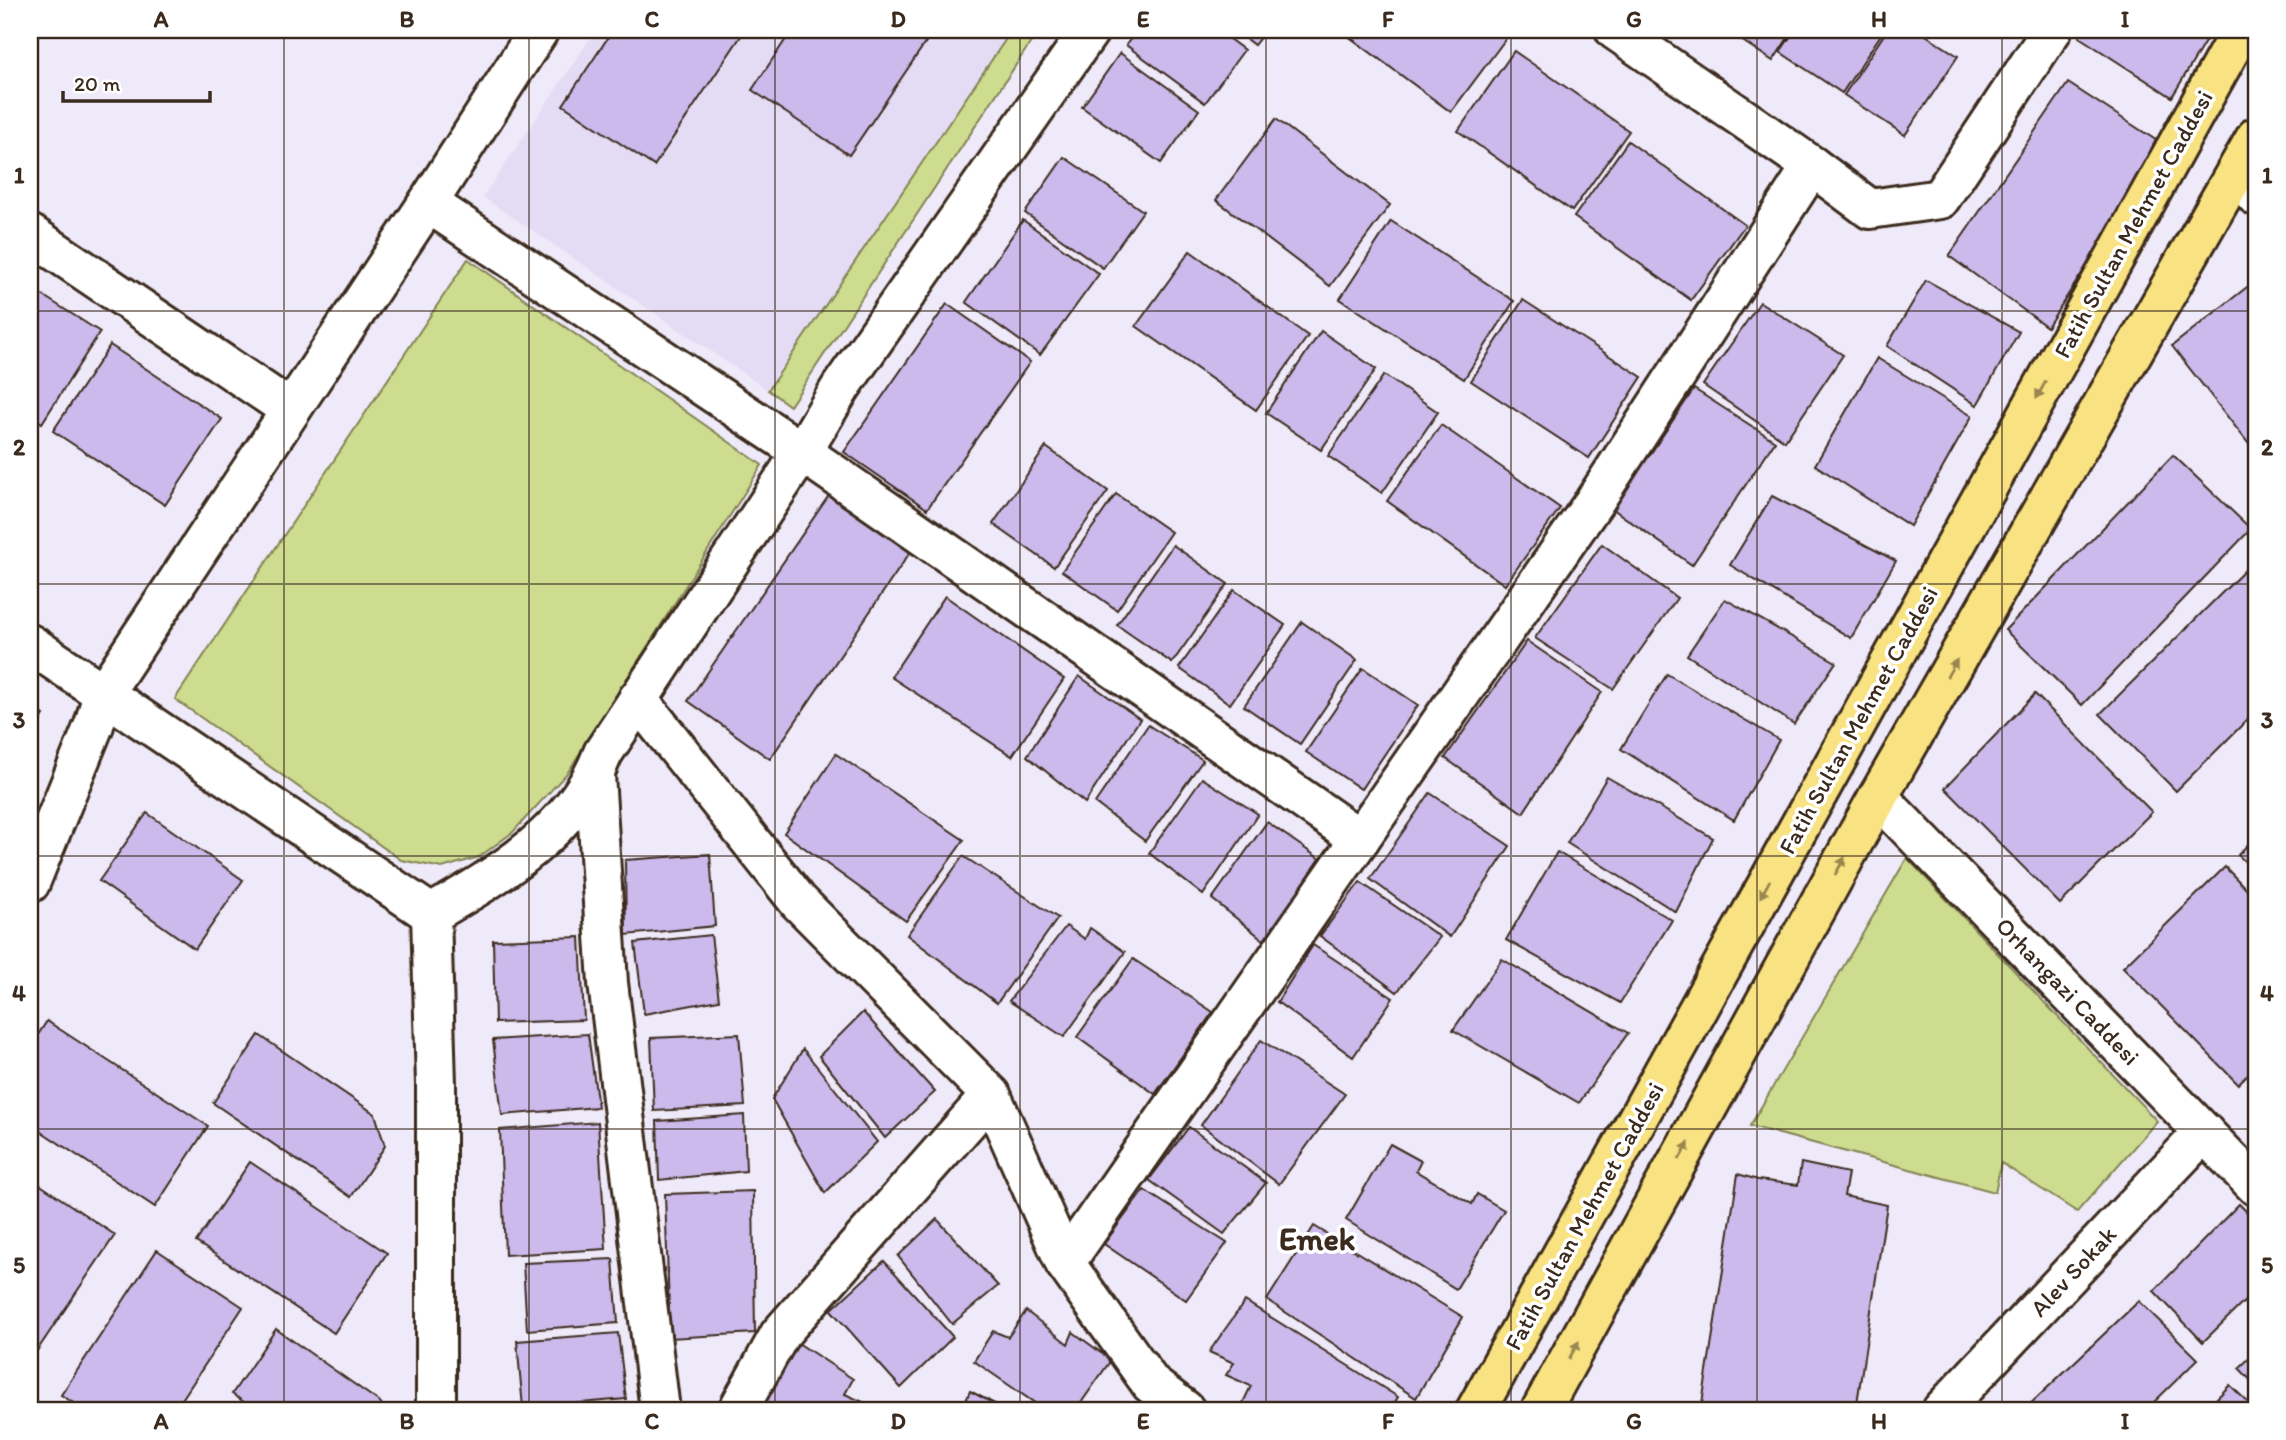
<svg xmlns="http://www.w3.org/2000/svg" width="2286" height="1440" font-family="Itim,sans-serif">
<rect width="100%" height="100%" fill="#efeaf9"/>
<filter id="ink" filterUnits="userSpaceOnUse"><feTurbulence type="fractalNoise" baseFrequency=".0143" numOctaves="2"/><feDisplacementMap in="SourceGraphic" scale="14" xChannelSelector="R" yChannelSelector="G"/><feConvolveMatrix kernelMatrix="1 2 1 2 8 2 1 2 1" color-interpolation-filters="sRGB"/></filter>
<g filter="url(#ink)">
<!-- built -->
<polygon fill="#e4dcf5" points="596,30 1012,30 768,390 483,197"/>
<!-- green -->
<g fill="#cddc8f" stroke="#848356" stroke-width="2">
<polygon points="1012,30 1039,30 790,406 768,390"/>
<polygon points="468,259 762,465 568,772 513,832 479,857 442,868 401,860 175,699"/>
<polygon points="1907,858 2157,1121 2077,1212 2001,1163 1995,1192 1750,1126"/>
</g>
<!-- building -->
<g fill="#cbbaeb" stroke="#3b2a1e" stroke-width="2">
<polygon points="613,30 745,30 654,166 563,105"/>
<polygon points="792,30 934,30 849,155 752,90"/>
<polygon points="1137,30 1217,30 1244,50 1205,103 1126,45"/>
<polygon points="1234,30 1266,30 1254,45"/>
<polygon points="1340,30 1497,30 1507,37 1451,112"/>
<polygon points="1726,30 1793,30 1773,61"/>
<polygon points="1795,30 1884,30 1842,93 1780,52"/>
<polygon points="1887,30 1918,30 1958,56 1905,135 1844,95"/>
<polygon points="2083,30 2212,30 2172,97 2079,37"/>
<polygon points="1514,51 1629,131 1572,211 1458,131"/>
<polygon points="1120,53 1199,110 1161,163 1082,107"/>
<polygon points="2068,83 2165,146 2047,327 1949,256"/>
<polygon points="1276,119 1390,205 1330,286 1216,200"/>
<polygon points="1628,141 1745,225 1691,300 1574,217"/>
<polygon points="1064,157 1143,211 1103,268 1025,213"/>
<polygon points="1023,220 1099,274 1040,355 966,302"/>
<polygon points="1391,221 1514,301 1464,379 1340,299"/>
<polygon points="1190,251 1308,336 1256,410 1136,326"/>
<polygon points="1926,280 2019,332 1977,405 1887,346"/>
<polygon points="2256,280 2256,453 2172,346"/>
<polygon points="39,293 100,332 42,423 30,415 30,308"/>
<polygon points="1523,300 1642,377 1589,458 1471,381"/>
<polygon points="1760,302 1843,355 1785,441 1703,385"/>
<polygon points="947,304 1030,362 927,509 844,452"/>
<polygon points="1321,331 1376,369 1321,450 1266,413"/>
<polygon points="110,345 222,419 165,505 53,431"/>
<polygon points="1877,358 1972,416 1910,526 1815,465"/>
<polygon points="1384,375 1438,412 1382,493 1328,456"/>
<polygon points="1694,389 1775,441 1692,565 1613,509"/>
<polygon points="1441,425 1560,508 1505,585 1387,501"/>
<polygon points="1046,447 1108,491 1054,567 993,524"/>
<polygon points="2173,455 2251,529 2082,705 2005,630"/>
<polygon points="832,491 913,548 770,759 688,701"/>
<polygon points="1116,494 1171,532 1117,610 1062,571"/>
<polygon points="1772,496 1896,561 1851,638 1730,565"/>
<polygon points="1602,544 1677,598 1613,689 1535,638"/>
<polygon points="1173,545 1228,584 1172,663 1117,625"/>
<polygon points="2246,569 2256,579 2256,711 2176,791 2100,714"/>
<polygon points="1234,590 1285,625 1230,704 1179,668"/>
<polygon points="945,596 1064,679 1012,756 891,677"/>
<polygon points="1725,599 1836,662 1794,724 1687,655"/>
<polygon points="1302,622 1357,660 1300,744 1244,706"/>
<polygon points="1527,641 1602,692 1523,813 1445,758"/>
<polygon points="1363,668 1418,705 1361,789 1306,752"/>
<polygon points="1667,674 1779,740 1734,820 1621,749"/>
<polygon points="1079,676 1140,719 1085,803 1027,756"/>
<polygon points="2035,694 2152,812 2060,904 1945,788"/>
<polygon points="30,705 44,715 30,735"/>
<polygon points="1148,725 1203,760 1145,841 1095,803"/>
<polygon points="836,754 964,840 906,921 784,833"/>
<polygon points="1607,777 1713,838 1676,912 1567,843"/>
<polygon points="1202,778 1258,814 1203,895 1149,853"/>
<polygon points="1430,793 1510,846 1450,937 1370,879"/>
<polygon points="147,813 243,880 195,949 99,881"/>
<polygon points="1267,822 1320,859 1265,941 1212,899"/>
<polygon points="2256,836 2256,872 2238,855"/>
<polygon points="1557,852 1672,920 1620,1003 1506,940"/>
<polygon points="710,854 715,926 626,935 625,860"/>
<polygon points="963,856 1058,918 997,1003 907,935"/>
<polygon points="2225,867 2256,899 2256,1066 2238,1084 2123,967"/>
<polygon points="1360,882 1440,937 1397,992 1320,936"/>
<polygon points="1066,926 1085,939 1090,928 1125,952 1064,1037 1009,1001"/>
<polygon points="711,935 719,1000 644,1014 635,943"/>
<polygon points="580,937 584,1020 495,1023 493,940"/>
<polygon points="1313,945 1393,998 1353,1057 1277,1002"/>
<polygon points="1133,959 1213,1012 1155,1094 1077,1037"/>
<polygon points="1502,959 1628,1033 1579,1103 1453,1030"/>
<polygon points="863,1012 935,1092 885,1138 819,1056"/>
<polygon points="47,1021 208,1126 155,1207 30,1124 30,1047"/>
<polygon points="588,1034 598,1107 502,1115 493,1040"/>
<polygon points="739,1034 745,1106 654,1111 651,1038"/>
<polygon points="259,1035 375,1114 385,1146 351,1197 213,1103"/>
<polygon points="1261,1040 1345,1094 1279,1184 1201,1125"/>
<polygon points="803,1049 877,1142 825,1193 772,1099"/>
<polygon points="744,1115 746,1171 659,1180 657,1121"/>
<polygon points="598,1122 606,1249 505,1255 500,1130"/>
<polygon points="1189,1127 1266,1183 1224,1234 1149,1180"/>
<polygon points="1390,1144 1421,1161 1416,1171 1472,1204 1477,1194 1504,1210 1456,1289 1346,1220"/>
<polygon points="250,1162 387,1253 334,1333 196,1242"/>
<polygon points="1801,1163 1848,1173 1844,1196 1887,1205 1856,1410 1701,1410 1738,1174 1758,1180 1798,1185"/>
<polygon points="30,1178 115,1235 30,1361"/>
<polygon points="1144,1190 1227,1243 1186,1300 1104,1244"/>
<polygon points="753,1191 755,1333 670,1338 665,1194"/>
<polygon points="2239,1204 2256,1221 2256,1290 2203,1342 2154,1291"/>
<polygon points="937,1219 998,1286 952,1324 898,1256"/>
<polygon points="1314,1226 1463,1317 1416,1398 1267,1300"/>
<polygon points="157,1250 243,1307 175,1410 85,1410 61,1395"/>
<polygon points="613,1259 618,1323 527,1330 523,1263"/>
<polygon points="884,1261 953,1337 901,1388 831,1310"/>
<polygon points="1245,1301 1398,1397 1390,1410 1242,1410 1240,1409 1251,1386 1226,1375 1234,1363 1209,1352"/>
<polygon points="2139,1301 2198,1359 2146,1410 2024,1410"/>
<polygon points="1026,1311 1068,1344 1073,1332 1111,1360 1076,1410 1045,1410 974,1361 993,1331 1008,1337"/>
<polygon points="276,1329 381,1403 382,1410 256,1410 232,1394"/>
<polygon points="618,1333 626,1399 523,1408 517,1341"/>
<polygon points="798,1343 853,1379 845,1394 872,1406 870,1410 756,1410"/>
<polygon points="2256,1352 2256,1386 2239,1368"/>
<polygon points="2230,1385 2256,1410 2205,1410"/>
<polygon points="970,1391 1006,1410 961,1410"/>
</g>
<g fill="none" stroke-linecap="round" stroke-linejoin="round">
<!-- street casing -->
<g stroke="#3b2a1e" stroke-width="44">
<g id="street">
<polyline points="1615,30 1812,166 1870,209 1940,199 2052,30"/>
<polyline points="2237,171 2256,196"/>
<polyline points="428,203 802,452 1360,839"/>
<polyline points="30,234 291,410"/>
<polyline points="30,644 431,914"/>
<polyline points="638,699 798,901 991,1095 1065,1263 1151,1384 1185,1410"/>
<polyline points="595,775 608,983 660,1410"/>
<polyline points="1878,797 2256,1186"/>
<polyline points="30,883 94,725 103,694 428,203 539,30"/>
<path d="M431 914C500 874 574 831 603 753L802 452 841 387 1090 30"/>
<polyline points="431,914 436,1084 436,1410"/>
<polyline points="1065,1263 1594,502 1812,166"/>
<polyline points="738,1410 780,1334 991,1095"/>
<polyline points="1942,1410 2204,1132"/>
</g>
</g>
<!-- primary casing -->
<g stroke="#3b2a1e" stroke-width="44">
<g id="primary">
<polyline points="1476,1410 2241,30"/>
<polyline points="1541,1410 1878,797 2256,137"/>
</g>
</g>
<!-- street -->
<use href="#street" stroke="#fff" stroke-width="38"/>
<!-- primary -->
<use href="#primary" stroke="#f8e281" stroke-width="38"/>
</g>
<!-- one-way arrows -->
<defs><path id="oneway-solid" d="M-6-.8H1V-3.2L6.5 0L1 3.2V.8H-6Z" transform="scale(1.75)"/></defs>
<g fill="#9a8650">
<use href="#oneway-solid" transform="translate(2041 390) rotate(119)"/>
<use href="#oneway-solid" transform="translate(1952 668) rotate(-60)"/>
<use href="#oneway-solid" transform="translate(1840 866) rotate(-61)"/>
<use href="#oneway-solid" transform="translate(1765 889) rotate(119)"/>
<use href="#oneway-solid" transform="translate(1684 1151) rotate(-61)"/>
<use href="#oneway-solid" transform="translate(1574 1350) rotate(-61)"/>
</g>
</g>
<!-- grid -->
<path fill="none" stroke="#3b2a1e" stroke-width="2" stroke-opacity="0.55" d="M284 30V1410M529 30V1410M775 30V1410M1020 30V1410M1266 30V1410M1511 30V1410M1757 30V1410M2002 30V1410M30 311H2256M30 584H2256M30 856H2256M30 1129H2256"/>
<g text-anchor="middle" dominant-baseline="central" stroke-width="7" stroke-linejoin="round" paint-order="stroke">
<!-- street labels -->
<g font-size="24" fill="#3b2a1e" stroke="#fff">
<text transform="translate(2133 224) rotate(-61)">Fatih Sultan Mehmet Caddesi</text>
<text transform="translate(1858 720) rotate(-61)">Fatih Sultan Mehmet Caddesi</text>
<text transform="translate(2068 991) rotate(46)">Orhangazi Caddesi</text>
<text transform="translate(1584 1216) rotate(-61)">Fatih Sultan Mehmet Caddesi</text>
<text transform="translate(2073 1271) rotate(-47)">Alev Sokak</text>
</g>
<!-- district labels -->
<g font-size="32" font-weight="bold" fill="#3b2a1e" stroke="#fff">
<text x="1317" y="1239">Emek</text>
</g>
</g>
<!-- margin -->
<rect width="2286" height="1440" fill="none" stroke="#fff" stroke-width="77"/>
<!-- scale -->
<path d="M63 91v10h147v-10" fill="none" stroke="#3b2a1e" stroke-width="3.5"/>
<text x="74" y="91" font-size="21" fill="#3b2a1e" stroke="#ffffff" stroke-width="5" paint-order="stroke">20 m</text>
<rect x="38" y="38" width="2210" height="1364" fill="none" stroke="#3b2a1e" stroke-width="2.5"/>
<g font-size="23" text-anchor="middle" font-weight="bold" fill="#3b2a1e">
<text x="161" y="27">A</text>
<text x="407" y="27">B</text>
<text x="652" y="27">C</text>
<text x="898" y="27">D</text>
<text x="1143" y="27">E</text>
<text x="1388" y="27">F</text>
<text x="1634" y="27">G</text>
<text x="1879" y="27">H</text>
<text x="2125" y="27">I</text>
<text x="19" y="183">1</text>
<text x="2267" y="183">1</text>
<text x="19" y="455">2</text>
<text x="2267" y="455">2</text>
<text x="19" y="728">3</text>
<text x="2267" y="728">3</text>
<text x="19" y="1001">4</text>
<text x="2267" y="1001">4</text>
<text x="19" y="1273">5</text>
<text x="2267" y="1273">5</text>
<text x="161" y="1429">A</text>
<text x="407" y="1429">B</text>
<text x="652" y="1429">C</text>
<text x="898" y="1429">D</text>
<text x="1143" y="1429">E</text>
<text x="1388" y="1429">F</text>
<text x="1634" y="1429">G</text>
<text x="1879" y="1429">H</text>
<text x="2125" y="1429">I</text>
</g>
</svg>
